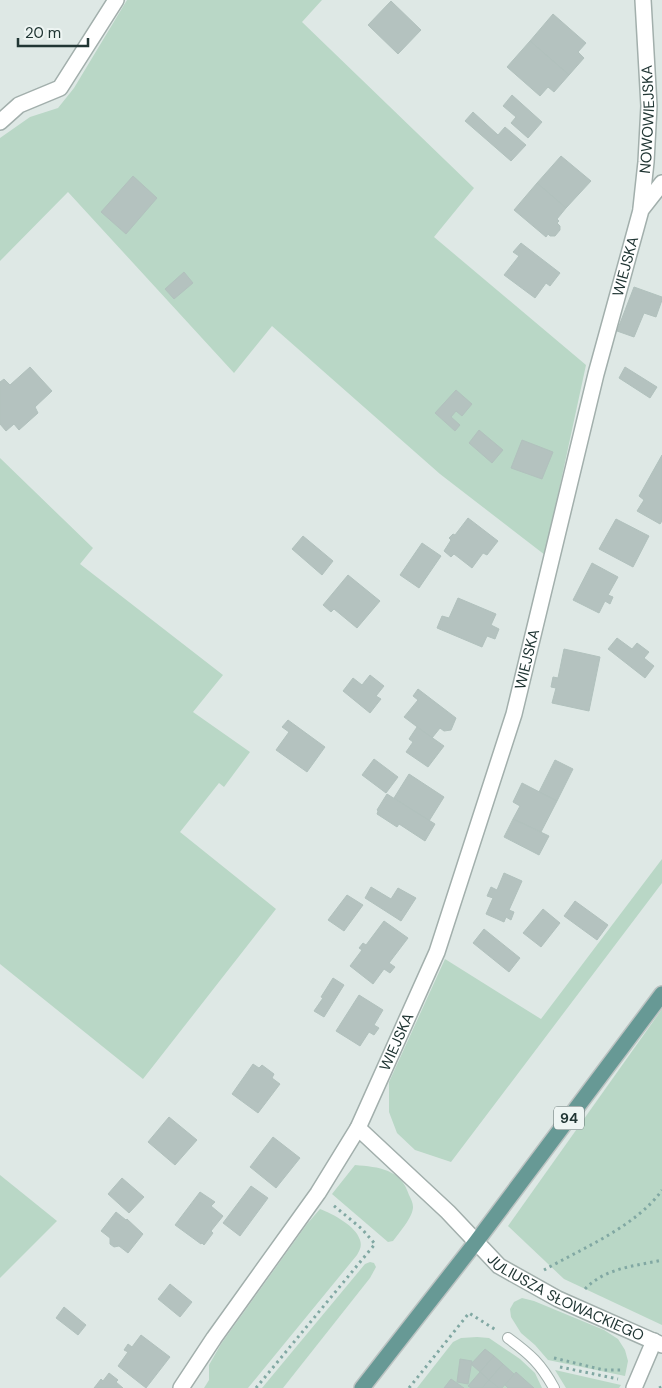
<svg xmlns="http://www.w3.org/2000/svg" width="662" height="1388" font-family="'DM Sans',sans-serif">
<rect width="100%" height="100%" fill="#dee8e5"/>
<!-- green -->
<g fill="#b9d7c6">
<polygon points="127,0 322,0 302,22 474,188 434,237 586,365 545,555 440,474 272,326 234,373 68,192 0,261 0,138 30,117 58,108 74,88"/>
<polygon points="0,458 93,548 80,564 223,675 193,712 250,752 224,787 219,783 180,832 276,909 143,1079 0,964"/>
<polygon points="662,859 662,883 451,1162 415,1150 397,1133 389,1112 389,1082 445,959 541,1019"/>
<polygon points="662,1009 662,1325 564,1279 508,1226"/>
<path d="M355 1165C379 1167 401 1169 409 1195 411 1199 413 1203 413 1207 413 1217 399 1233 393 1241L388 1242 332 1194Z"/>
<polygon points="0,1175 57,1221 0,1278"/>
<path d="M320 1209C333 1214 356 1226 360 1240 362 1246 360 1250 357 1255L248 1388H204L209 1380V1365L221 1344 307 1224Z"/>
<polygon points="370,1262 374,1263 376,1267 370,1278 283,1388 262,1388 365,1264"/>
<polygon points="522,1298 534,1301 604,1330 618,1339 625,1350 628,1361 625,1376 548,1360 535,1345 521,1333 511,1317 510,1309 514,1302"/>
<polygon points="477,1337 489,1338 520,1359 535,1373 542,1388 417,1388 453,1342 461,1338"/>
<polygon points="555,1370 621,1385 619,1388 566,1388"/>
</g>
<!-- building -->
<g fill="#b4c2bf" stroke="#b1c1bd">
<polygon points="391,1 421,30 398,54 368,25"/>
<polygon points="553,14 586,43 578,52 584,58 569,75 530,41"/>
<polygon points="530,41 569,75 554,92 548,87 540,96 507,67"/>
<polygon points="512,95 542,122 528,138 511,123 516,117 503,106"/>
<polygon points="473,112 498,135 505,127 526,145 511,161 465,121"/>
<polygon points="561,156 591,181 566,208 537,183"/>
<polygon points="133,176 157,198 126,234 101,212"/>
<polygon points="537,183 566,208 557,219 559,221 557,223 560,226 560,230 555,236 550,236 548,234 546,237 514,210"/>
<polygon points="521,243 560,273 550,286 546,283 535,298 504,275 519,256 513,252"/>
<polygon points="184,272 193,283 174,299 165,289"/>
<polygon points="634,287 662,297 662,300 656,317 644,313 634,337 617,331"/>
<polygon points="30,367 52,391 35,407 38,413 19,430 14,424 6,431 0,424 0,382 4,379 10,385"/>
<polygon points="625,367 657,387 650,398 619,378"/>
<polygon points="456,390 472,404 462,416 456,411 451,417 460,425 455,431 435,413"/>
<polygon points="479,430 503,450 492,463 469,443"/>
<polygon points="522,440 553,452 542,479 511,468"/>
<polygon points="662,455 662,521 660,524 637,511 644,500 639,496"/>
<polygon points="468,518 498,541 487,555 483,553 472,568 454,554 451,557 444,551 451,540 449,538 453,534 455,535"/>
<polygon points="616,519 649,536 633,567 599,549"/>
<polygon points="303,536 333,561 322,575 292,549"/>
<polygon points="422,543 441,556 419,588 400,575"/>
<polygon points="592,563 618,577 608,595 613,597 610,604 605,601 599,613 573,600"/>
<polygon points="348,575 380,601 357,628 334,609 331,612 323,605"/>
<polygon points="458,598 496,614 491,625 499,629 495,639 487,636 482,647 437,628 442,616 449,618"/>
<polygon points="617,638 632,649 637,643 649,652 644,658 654,666 645,678 608,649"/>
<polygon points="564,649 600,657 589,711 552,703 556,688 551,687 553,677 558,678"/>
<polygon points="370,675 384,686 376,696 381,699 370,713 343,691 353,678 362,685"/>
<polygon points="418,689 456,718 451,730 444,731 440,728 432,738 404,717 418,700 413,696"/>
<polygon points="288,720 325,747 307,772 276,750 289,732 282,727"/>
<polygon points="417,727 444,746 428,767 406,752 413,742 409,739"/>
<polygon points="374,759 398,777 386,793 362,775"/>
<polygon points="555,760 573,769 557,801 539,792"/>
<polygon points="409,774 444,797 429,821 394,798"/>
<polygon points="522,783 557,801 541,832 513,819 520,806 513,802"/>
<polygon points="387,794 435,824 425,841 399,824 397,827 377,814 378,811 377,810"/>
<polygon points="513,819 549,836 539,855 504,837"/>
<polygon points="504,873 522,881 509,910 514,912 511,920 506,917 504,922 486,914 493,898 487,896 491,887 497,890"/>
<polygon points="371,887 391,899 398,888 416,898 401,921 365,898"/>
<polygon points="347,895 363,905 344,931 328,920"/>
<polygon points="575,901 608,925 597,940 564,916"/>
<polygon points="543,909 560,923 541,947 523,933"/>
<polygon points="384,921 408,938 389,963 395,967 390,973 384,969 373,984 350,966 362,950 359,948 363,943 366,945"/>
<polygon points="484,929 520,958 509,972 473,943"/>
<polygon points="333,978 344,985 324,1017 314,1011 323,998 321,997"/>
<polygon points="359,995 383,1010 374,1025 379,1028 374,1035 369,1032 360,1046 336,1031"/>
<polygon points="253,1064 259,1068 262,1065 274,1074 272,1078 280,1084 258,1113 232,1094"/>
<polygon points="169,1117 197,1140 175,1165 148,1142"/>
<polygon points="273,1137 300,1158 276,1188 250,1167"/>
<polygon points="122,1178 144,1197 129,1213 108,1194"/>
<polygon points="251,1186 268,1198 240,1236 223,1223"/>
<polygon points="200,1192 215,1202 211,1206 223,1216 211,1231 213,1233 204,1245 202,1243 201,1244 175,1225"/>
<polygon points="116,1212 126,1220 127,1219 143,1234 128,1253 119,1246 114,1247 110,1244 110,1238 101,1231"/>
<polygon points="170,1284 192,1302 180,1317 158,1299"/>
<polygon points="64,1307 86,1325 78,1335 56,1318"/>
<polygon points="141,1335 170,1357 146,1388 118,1366 128,1352 124,1350 128,1344 132,1347"/>
<polygon points="485,1349 494,1356 480,1372 471,1364"/>
<polygon points="494,1356 503,1364 489,1380 480,1372"/>
<polygon points="460,1359 472,1361 468,1384 457,1382"/>
<polygon points="503,1364 514,1374 502,1388 499,1388 489,1380"/>
<polygon points="480,1372 489,1380 482,1388 471,1388 468,1386"/>
<polygon points="516,1372 534,1388 508,1388 505,1385"/>
<polygon points="109,1373 118,1380 116,1382 123,1388 94,1388 101,1379 103,1381"/>
<polygon points="451,1379 464,1388 444,1388"/>
<polygon points="489,1380 499,1388 482,1388"/>
</g>
<g fill="none" stroke-linecap="round" stroke-linejoin="round">
<!-- service casing -->
<g stroke="#a2afac" stroke-width="12">
<path id="service" d="M508 1338C530 1354 541 1364 554 1388"/>
</g>
<!-- minor casing -->
<g stroke="#a2afac" stroke-width="18">
<g id="minor">
<polyline points="0,122 19,105 60,88 116,0"/>
<path id="s1" d="M641 208 646 162 649 106 643 0"/>
<path id="s2" d="M358 1128 448 1212 499 1266 558 1299 662 1345"/>
<path id="s3" d="M181 1388 214 1338 318 1193 358 1128 437 952 514 714 596 374 641 210 662 183"/>
<polyline points="634,1388 654,1341"/>
</g>
</g>
<!-- primary casing -->
<g stroke="#bcc3c2" stroke-width="18">
<polyline id="primary" points="362,1388 476,1242 662,994"/>
</g>
<!-- path -->
<g stroke="#81a8a3" stroke-width="3" stroke-dasharray="2.5 4" stroke-linecap="butt">
<path d="M544 1270C581 1249 637 1226 662 1190"/>
<path d="M585 1289C605 1268 635 1266 662 1260"/>
<polyline points="554,1358 604,1370 621,1370"/>
<polyline points="560,1367 618,1379"/>
<polyline points="256,1388 375,1244 362,1229 333,1205"/>
<polyline points="409,1388 469,1313 496,1330"/>
<polyline points="659,1388 662,1387"/>
</g>
<!-- service -->
<use href="#service" stroke="#fff" stroke-width="10"/>
<!-- minor -->
<use href="#minor" stroke="#fff" stroke-width="15"/>
<!-- primary -->
<use href="#primary" stroke="#679995" stroke-width="15"/>
</g>
<g text-anchor="middle" dominant-baseline="central" stroke-width="4" stroke-linejoin="round" paint-order="stroke">
<!-- shield labels -->
<rect fill="#eef5f3" stroke="#5e6f6d" stroke-width="1" x="554" y="1106.5" width="30" height="23" rx="4"/>
<g font-size="14" font-weight="bold" fill="#213634">
<text x="569" y="1118">94</text>
</g>
<!-- street labels -->
<g font-size="15" fill="#213634" stroke="#eef5f3">
<text stroke="none"><textPath href="#s1" startOffset="89">NOWOWIEJSKA</textPath></text>
<text stroke="none"><textPath href="#s3" startOffset="1219">WIEJSKA</textPath></text>
<text stroke="none"><textPath href="#s3" startOffset="814">WIEJSKA</textPath></text>
<text stroke="none"><textPath href="#s3" startOffset="409">WIEJSKA</textPath></text>
<text stroke="none"><textPath href="#s2" startOffset="271">JULIUSZA SŁOWACKIEGO</textPath></text>
</g>
</g>
<!-- scale -->
<path d="M18 38v8h70v-8" fill="none" stroke="#213634" stroke-width="2.5"/>
<text x="25" y="38" font-size="15" fill="#213634" stroke="#eef5f3" stroke-width="4" paint-order="stroke">20 m</text>
</svg>
